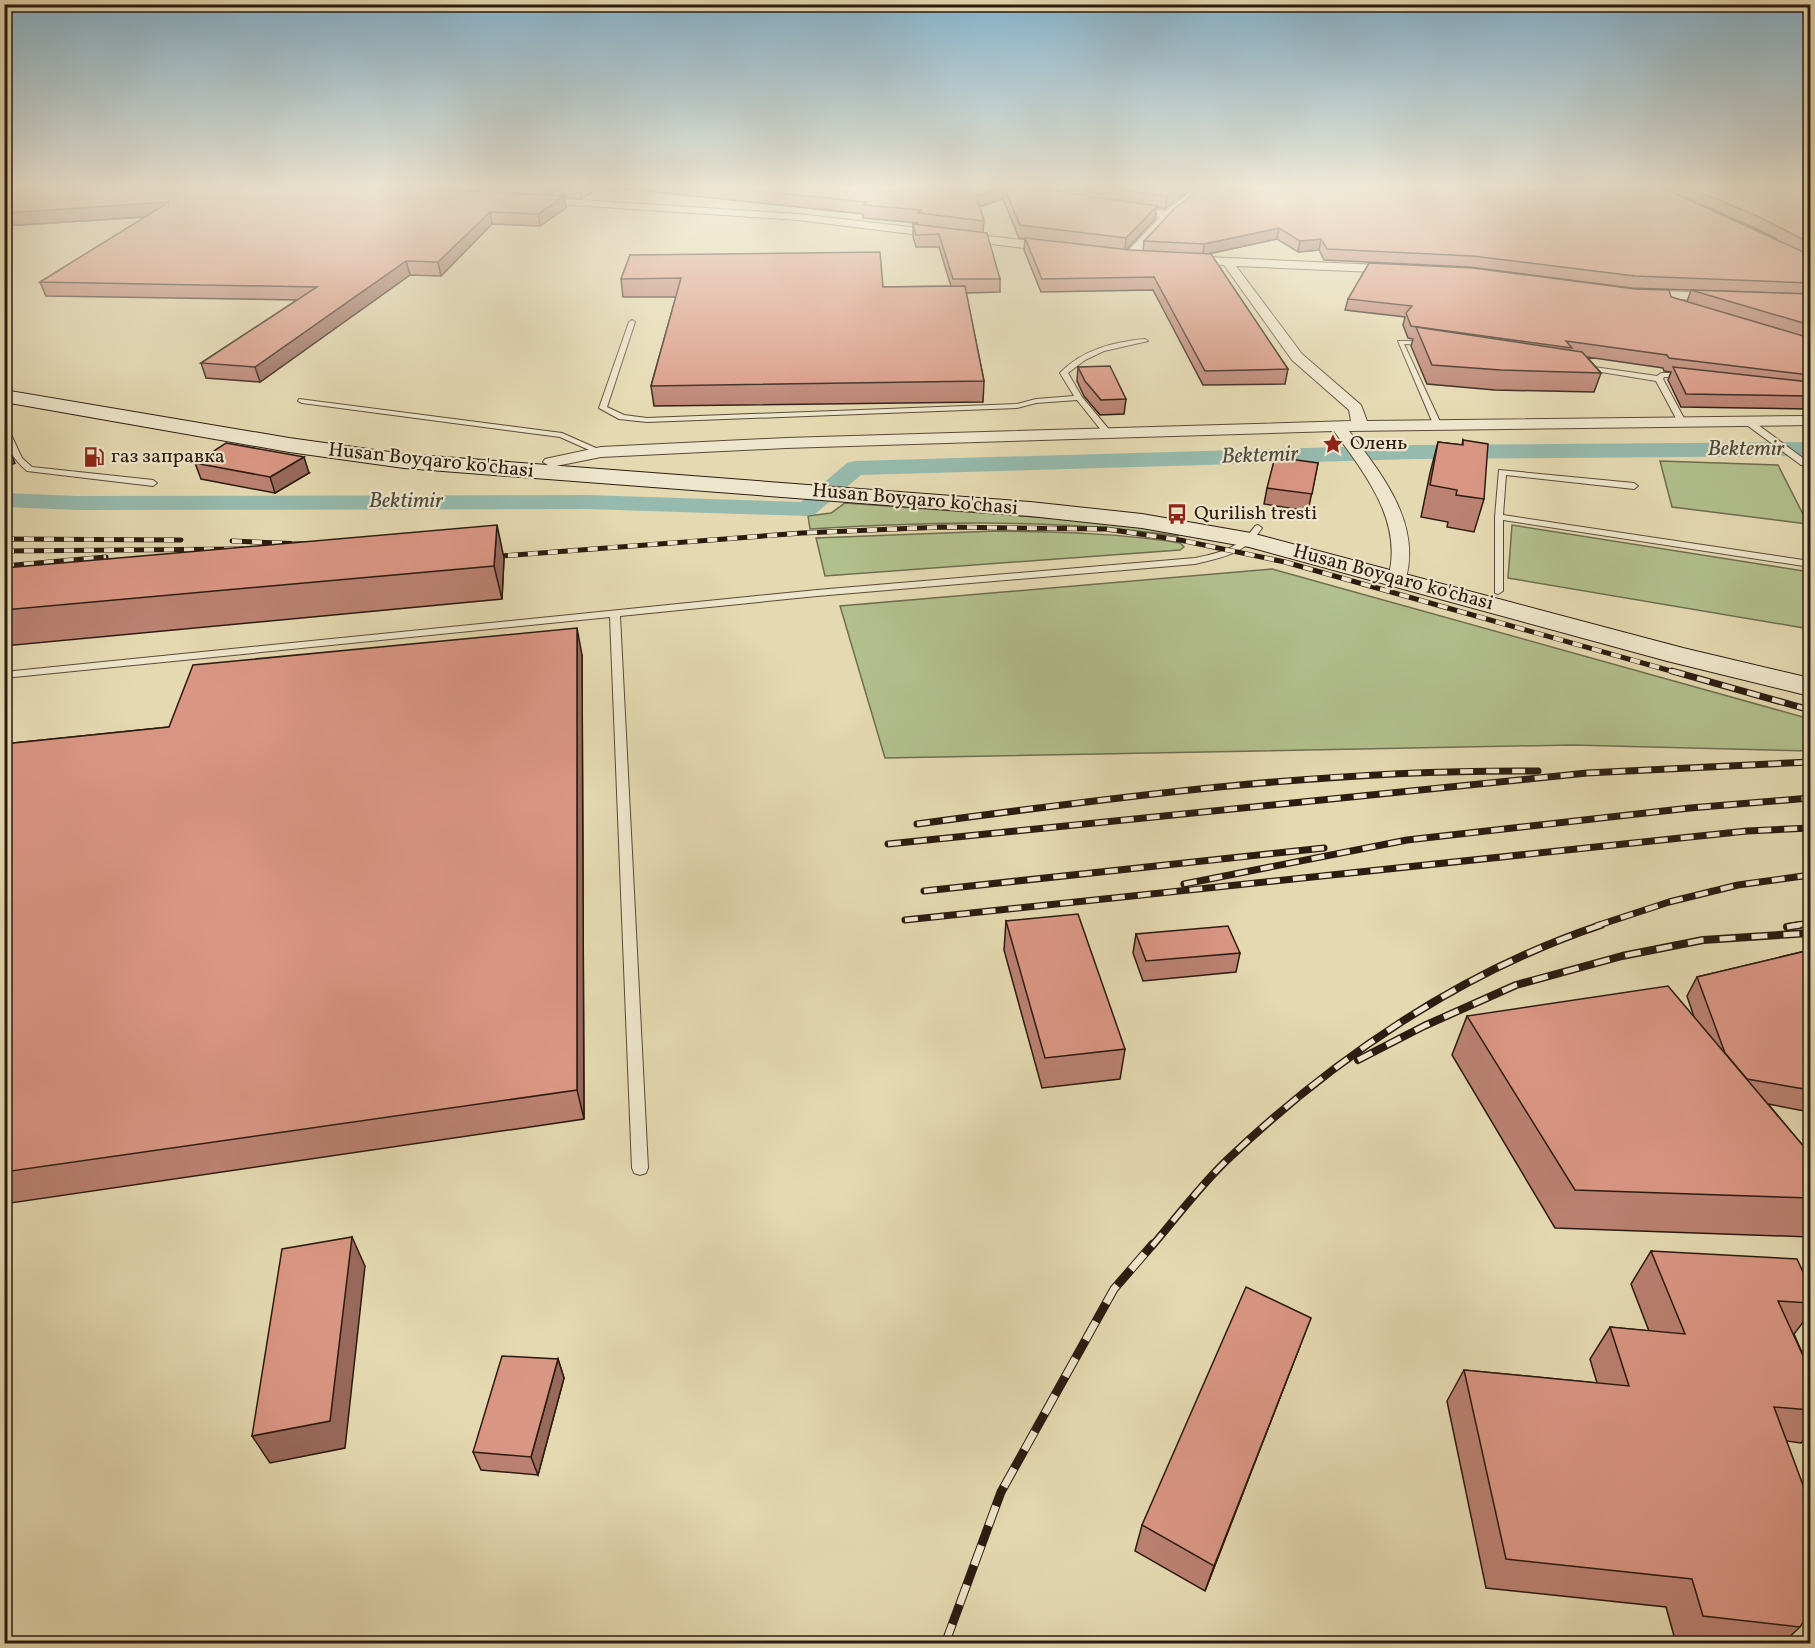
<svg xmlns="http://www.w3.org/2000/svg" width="1815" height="1648" font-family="Vollkorn,serif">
<rect width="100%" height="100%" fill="#e5d9b1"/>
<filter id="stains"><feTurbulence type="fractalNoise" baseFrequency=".00333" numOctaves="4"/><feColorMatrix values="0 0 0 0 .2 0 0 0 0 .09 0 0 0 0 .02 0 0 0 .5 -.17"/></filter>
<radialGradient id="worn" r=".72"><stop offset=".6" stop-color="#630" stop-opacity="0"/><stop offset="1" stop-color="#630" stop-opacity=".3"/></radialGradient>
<!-- green -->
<g fill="#b2c08d" stroke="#6f6e4f" stroke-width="1.5">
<polygon points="1660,461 1778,465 1808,524 1672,507"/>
<path d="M845 503 1093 521 1179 533 1178 536C1055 518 934 522 810 529L808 516 831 513Z"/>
<polygon points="1512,525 1810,572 1810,629 1508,578"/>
<path d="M996 531C1058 532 1118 533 1180 543L1184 547 1180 550 825 576 816 538Z"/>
<polygon points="1272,569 1810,719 1810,751 1572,745 885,758 840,606"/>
</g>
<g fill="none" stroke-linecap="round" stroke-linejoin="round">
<!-- canal -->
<polygon fill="#96baae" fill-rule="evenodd" points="1810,442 1810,456 1414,459 861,475 815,514 807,516 587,509 77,510 4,507 4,493 77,496 587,495 801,502 847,463 855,461 1414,445"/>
<!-- service casing -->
<g stroke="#5a4a39" stroke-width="2">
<g id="service">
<path d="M632 320 635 322 607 407 624 415 647 418 1017 404 1036 399 1074 396 1060 373C1083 349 1114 342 1145 339L1148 341 1104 351 1085 360 1068 373 1082 397 1112 433 1108 435H1105L1077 400 1036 403 1017 408 647 422 619 419 599 408 629 322Z"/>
<polygon points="1398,341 1426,341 1429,343 1426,345 1404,344 1442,426 1441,428 1434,426"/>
<polygon points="1580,365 1657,376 1661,373 1687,373 1687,377 1664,377 1663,379 1686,422 1679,424 1656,381 1583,369 1579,367"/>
<polygon points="299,399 562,433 605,452 598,454 560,437 302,403 298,401"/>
<polygon points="1744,419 1750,419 1807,461 1807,465 1801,465 1744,423"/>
<path d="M4 426 8 428 22 458 32 467 153 480 157 483 153 486 27 471C13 459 4 445 4 426Z"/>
<polygon points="1499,470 1634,483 1638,486 1634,489 1506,475 1503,515 1810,561 1810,567 1503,520 1503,591 1498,594 1495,593 1495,517"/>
<path d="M1258 525 1262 528C1245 554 1224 557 1195 564L817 596 620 616 648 1168 646 1173 640 1175 634 1173 632 1168 610 617 4 678V672L817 590 1195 558C1220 553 1240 548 1255 526Z"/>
</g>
</g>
<!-- minor casing -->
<g stroke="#5a4a39" stroke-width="2">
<g id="minor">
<polygon points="1199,185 1209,185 1198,198 1172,217 1133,260 1125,260 1125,254 1160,217 1121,210 1121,206 1166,211"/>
<polygon points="1574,185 1709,186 1714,189 1709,192 1579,188"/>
<polygon points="532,197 798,214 1056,244 1062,248 1056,252 798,220 528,202 528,198"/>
<path d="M1186 256 1401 266 1403 269 1397 273 1236 266 1302 354 1361 405 1367 421 1810 416V425L1349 431C1381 473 1421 522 1406 578L1397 584 1388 578C1404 522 1365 474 1334 431L786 448 601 457 551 467 543 462 545 459 601 447 786 438 1351 421 1349 410 1292 360 1224 265 1182 263 1180 260Z"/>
<polygon points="1637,290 1722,293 1728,297 1722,301 1633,297 1631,294"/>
</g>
</g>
<!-- secondary casing -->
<g stroke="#2c1b11" stroke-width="2">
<polygon id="secondary" points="4,390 289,438 404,454 1030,502 1142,514 1251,533 1683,648 1810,678 1810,696 1667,661 1249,547 1142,528 1030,516 404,468 289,452 4,402"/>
</g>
<!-- service -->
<use href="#service" fill="#eee6cc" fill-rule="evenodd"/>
<!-- minor -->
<use href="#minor" fill="#eee6cc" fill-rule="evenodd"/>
<!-- secondary -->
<use href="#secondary" fill="#eee6cc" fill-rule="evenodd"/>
<!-- rail-far3 casing -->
<g stroke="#2c1b11" stroke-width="5">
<g id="rail-far3">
<polyline points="4,539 181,540"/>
<polyline points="232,541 304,544"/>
<polyline points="4,551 243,549"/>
<polyline points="488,557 802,533 942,527 1106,529 1180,540 1285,562 1678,673"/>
<polyline points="4,566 106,557"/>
</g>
</g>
<!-- rail-far2 casing -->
<g stroke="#2c1b11" stroke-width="7">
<g id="rail-far2">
<polyline points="1672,671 1810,710"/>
<path d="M917 824C1124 796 1329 769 1538 771"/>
<polyline points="888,844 1587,773 1810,762"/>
<polyline points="1184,884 1407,840 1690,808 1810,798"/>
<polyline points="924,891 1324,848"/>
<polyline points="905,920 1747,831 1810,828"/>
<polyline points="1596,926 1669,902 1738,885 1810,875"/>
<polyline points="1791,926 1810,923"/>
</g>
</g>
<!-- rail-far1 casing -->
<g stroke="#2c1b11" stroke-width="8">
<g id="rail-far1">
<polyline points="1787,927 1800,925"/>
<polyline points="1358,1060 1424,1026 1516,985 1622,956 1703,940 1810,933"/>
<path d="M1152 1246C1176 1218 1200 1186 1227 1160 1333 1059 1460 972 1601 925"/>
</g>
</g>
<!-- rail casing -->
<g stroke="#2c1b11" stroke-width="9">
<polyline id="rail" points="945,1644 1001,1492 1114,1289 1153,1244"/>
</g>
<!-- rail-far3 -->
<use href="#rail-far3" stroke="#eee6cc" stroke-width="4" stroke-dasharray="10" stroke-linecap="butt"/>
<!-- rail-far2 -->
<use href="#rail-far2" stroke="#eee6cc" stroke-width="4.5" stroke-dasharray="13" stroke-linecap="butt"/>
<!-- rail-far1 -->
<use href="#rail-far1" stroke="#eee6cc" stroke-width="5" stroke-dasharray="16" stroke-linecap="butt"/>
<!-- rail -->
<use href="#rail" stroke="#eee6cc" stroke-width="7" stroke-dasharray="21" stroke-linecap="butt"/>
</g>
<!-- wall -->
<g fill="#bb8172" stroke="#2c1b11" stroke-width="1.5" fill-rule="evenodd">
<path d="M4 185H1188V191L1165 209 1157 207 1155 219 1126 250 1143 251 1144 241 1231 190 1267 186V185H1656L1777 239 1753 227 1674 193 1677 185H1810V409L1681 407 1668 380 1671 372 1664 371 1663 368 1587 357 1601 373 1594 392 1495 390 1427 384 1411 346 1413 339 1408 338 1403 325 1405 317 1345 310 1348 299 1671 297 1687 302 1691 290 1809 294 1631 288 1470 267 1324 260 1319 250 1298 252 1277 239 1208 254 1288 369 1285 384 1203 385 1153 290 1041 292 1024 250 1025 239 1019 238 1003 199 980 207 984 221 983 232 1000 279V292L966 293 984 381 983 402 654 406 651 386 676 297H623L621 279 630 255 883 287 951 286 939 247H916L913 237V224H918V223L863 218V214L619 188 612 191 598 189 581 199 564 198 566 208 540 226 492 224 441 276 410 275 260 382 206 378 201 363 297 300 46 296 40 282 146 217 4 226ZM448 186 449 189H438ZM559 189 560 196 549 195Z"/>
<polygon points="1078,367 1126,399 1124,414 1100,415 1084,396 1077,381"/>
<polygon points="1463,440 1484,499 1474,532 1447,527 1448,522 1421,517 1430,473 1438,442 1462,445"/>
<polygon points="195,463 309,473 275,493 201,479"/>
<polygon points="1318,463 1308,511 1264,504 1267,488"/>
<polygon points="504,558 502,599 4,646 4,568"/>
<polygon points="582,655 584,1119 4,1204 4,744 169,727"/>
<polygon points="1006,921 1125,1049 1120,1079 1042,1088 1004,950"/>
<polygon points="1136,934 1240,953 1236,972 1143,981 1133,953"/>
<polygon points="1810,950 1810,1112 1768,1104 1810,1154 1810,1237 1555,1228 1452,1055 1467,1016 1694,1017 1687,996 1697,977"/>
<polygon points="1651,1251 1810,1287 1810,1313 1794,1334 1810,1371 1810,1433 1801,1443 1787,1441 1800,1627 1782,1644 1676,1643 1666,1607 1486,1588 1447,1401 1464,1370 1597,1383 1590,1359 1610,1327 1649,1331 1631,1284"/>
<polygon points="1300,1346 1205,1591 1135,1551 1142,1525"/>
<polygon points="558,1359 564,1378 538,1475 481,1470 473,1452"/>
</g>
<!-- shaded-wall -->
<g fill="#99695c" stroke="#2c1b11" stroke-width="1.5">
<polygon points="432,185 448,185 448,186 433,190"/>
<polygon points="545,185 566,185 559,186 559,189 547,197"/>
<polygon points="584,185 597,185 598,189 581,199 580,187"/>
<polygon points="611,185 618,185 619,188 612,191"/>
<polygon points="1182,185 1188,185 1188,191 1165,209 1167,196"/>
<polygon points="1004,187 1003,199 976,208 976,196"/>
<polygon points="564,196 566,208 540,226 538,214"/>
<polygon points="169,202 173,215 4,226 4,213"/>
<polygon points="1157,206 1155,219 1125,251 1126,238"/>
<polygon points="490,212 492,224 441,276 438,262"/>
<polygon points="1279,228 1277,239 1203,255 1204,244"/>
<polygon points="1321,239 1319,250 1298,252 1300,241"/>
<polygon points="406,261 410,275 260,382 255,367"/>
<polygon points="9,449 15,463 4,468 4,451"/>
<polygon points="304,457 309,473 275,493 270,477"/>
<polygon points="497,525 504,558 502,599 494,566"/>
<polygon points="577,628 582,655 584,1119 577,1090"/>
<polygon points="352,1237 365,1266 345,1448 270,1463 252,1436"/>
<polygon points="1311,1318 1300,1346 1205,1591 1214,1566"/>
<polygon points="558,1359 564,1378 538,1475 531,1457"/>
</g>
<!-- building -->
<g fill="#da9684" stroke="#2c1b11" stroke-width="1.5">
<polygon points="4,185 365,185 564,196 538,214 490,212 438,262 406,261 255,367 201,363 317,287 40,282 169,202 4,213"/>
<polygon points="560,185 584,185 580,187 559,186"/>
<polygon points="700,185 1012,185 1157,206 1126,238 1020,225 1004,187 976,196 984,221 918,213 921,210 863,205 867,202"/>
<polygon points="1084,185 1182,185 1167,196"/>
<polygon points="1205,185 1231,190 1272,185 1271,185 1656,185 1810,255 1810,283 1635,276 1473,256 1327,249 1321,239 1300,241 1279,228 1204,244 1144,241 1175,208"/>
<polygon points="1683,185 1755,185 1810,186 1810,243 1757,216"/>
<polygon points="913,224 987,233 1000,279 953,279 939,234 916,235"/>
<polygon points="1025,238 1130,250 1211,254 1288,369 1205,371 1154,277 1042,279"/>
<polygon points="880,252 883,287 965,286 984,381 651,386 681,278 621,279 630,255"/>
<polygon points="1369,263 1473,268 1635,289 1669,290 1671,297 1810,338 1810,375 1669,358 1667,355 1566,341 1572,348 1411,326 1406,313 1412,306 1348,299"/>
<polygon points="1691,290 1810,294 1810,325"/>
<polygon points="1416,327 1582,352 1601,373 1501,370 1432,365"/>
<polygon points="1110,366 1126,399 1101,400 1085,381 1078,367"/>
<polygon points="1673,367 1810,382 1810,396 1686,394"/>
<polygon points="4,440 9,449 4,451"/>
<polygon points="1463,440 1488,444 1484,499 1456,495 1457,490 1430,485 1438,442 1463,445"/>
<polygon points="226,443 304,457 270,477 195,463"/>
<polygon points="1275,457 1318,463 1312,494 1267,488"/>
<polygon points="497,525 494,566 4,610 4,568"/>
<polygon points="577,628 577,1090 4,1172 4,744 169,727 193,665"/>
<polygon points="1078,914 1125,1049 1045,1058 1006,921"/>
<polygon points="1228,926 1240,953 1146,961 1136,934"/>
<polygon points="1810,950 1810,1090 1747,1079 1725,1053 1697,977"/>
<polygon points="1668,986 1810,1154 1810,1198 1575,1190 1467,1016"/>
<polygon points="352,1237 330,1421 252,1436 282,1249"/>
<polygon points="1651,1251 1797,1259 1810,1287 1810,1303 1778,1301 1810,1371 1810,1410 1774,1407 1810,1504 1810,1611 1800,1627 1703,1616 1692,1579 1506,1559 1464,1370 1629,1386 1610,1327 1685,1334"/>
<polygon points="1246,1287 1311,1318 1214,1566 1142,1525"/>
<polygon points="502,1356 558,1359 531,1457 473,1452"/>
</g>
<!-- sky -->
<linearGradient id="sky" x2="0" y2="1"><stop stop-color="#87b6d1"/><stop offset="0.45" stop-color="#f3eedc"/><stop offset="1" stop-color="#f3eedc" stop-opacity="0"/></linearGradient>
<rect width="1815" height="415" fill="url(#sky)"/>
<!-- icons -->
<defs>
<g id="sight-bare" transform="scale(1.62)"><path d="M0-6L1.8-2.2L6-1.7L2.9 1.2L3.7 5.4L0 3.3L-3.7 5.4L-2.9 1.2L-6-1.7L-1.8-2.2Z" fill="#8f2418" stroke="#eee6cc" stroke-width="2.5" paint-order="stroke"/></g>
<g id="fuel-bare" transform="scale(1.62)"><path d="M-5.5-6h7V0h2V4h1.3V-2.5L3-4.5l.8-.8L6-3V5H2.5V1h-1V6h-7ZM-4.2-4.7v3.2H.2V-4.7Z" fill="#8f2418" stroke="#eee6cc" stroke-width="2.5" paint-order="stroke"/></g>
<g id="bus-bare" transform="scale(1.62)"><path d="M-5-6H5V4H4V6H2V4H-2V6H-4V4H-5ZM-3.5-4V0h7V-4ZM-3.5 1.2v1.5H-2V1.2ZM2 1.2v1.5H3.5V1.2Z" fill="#8f2418" stroke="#eee6cc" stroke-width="2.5" paint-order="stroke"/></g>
</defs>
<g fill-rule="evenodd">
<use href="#sight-bare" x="1333" y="444"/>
<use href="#fuel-bare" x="94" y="457"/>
<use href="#bus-bare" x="1177" y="514"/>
</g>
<g text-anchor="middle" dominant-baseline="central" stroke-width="4.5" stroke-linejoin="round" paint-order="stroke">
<!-- far-poi labels -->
<g font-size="20" fill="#2c1b11" stroke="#eee6cc" text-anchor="start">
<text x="1350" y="444">Олень</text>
<text x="111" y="457">газ заправка</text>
<text x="1194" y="514">Qurilish tresti</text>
</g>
<!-- far-street labels -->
<g font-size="20" fill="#2c1b11" stroke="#eee6cc">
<text transform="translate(431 461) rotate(6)">Husan Boyqaro ko'chasi</text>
<text transform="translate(915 500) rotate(5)">Husan Boyqaro ko'chasi</text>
<text transform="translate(1393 578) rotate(15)">Husan Boyqaro ko'chasi</text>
</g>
<!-- far-water labels -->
<g font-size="22" font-style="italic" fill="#4c4b40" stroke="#eee6cc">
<text x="1746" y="449">Bektemir</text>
<text transform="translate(1260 456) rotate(-2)">Bektemir</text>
<text x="406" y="501">Bektimir</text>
</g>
</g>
<!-- margin -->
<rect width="1815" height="1648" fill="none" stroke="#e5d9b1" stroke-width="24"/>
<rect x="6" y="6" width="1803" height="1636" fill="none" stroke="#2c1b11" stroke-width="3"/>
<rect x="12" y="12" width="1791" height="1624" fill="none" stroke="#2c1b11" stroke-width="1.5"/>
<rect width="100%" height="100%" filter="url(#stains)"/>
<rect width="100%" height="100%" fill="url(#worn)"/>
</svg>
